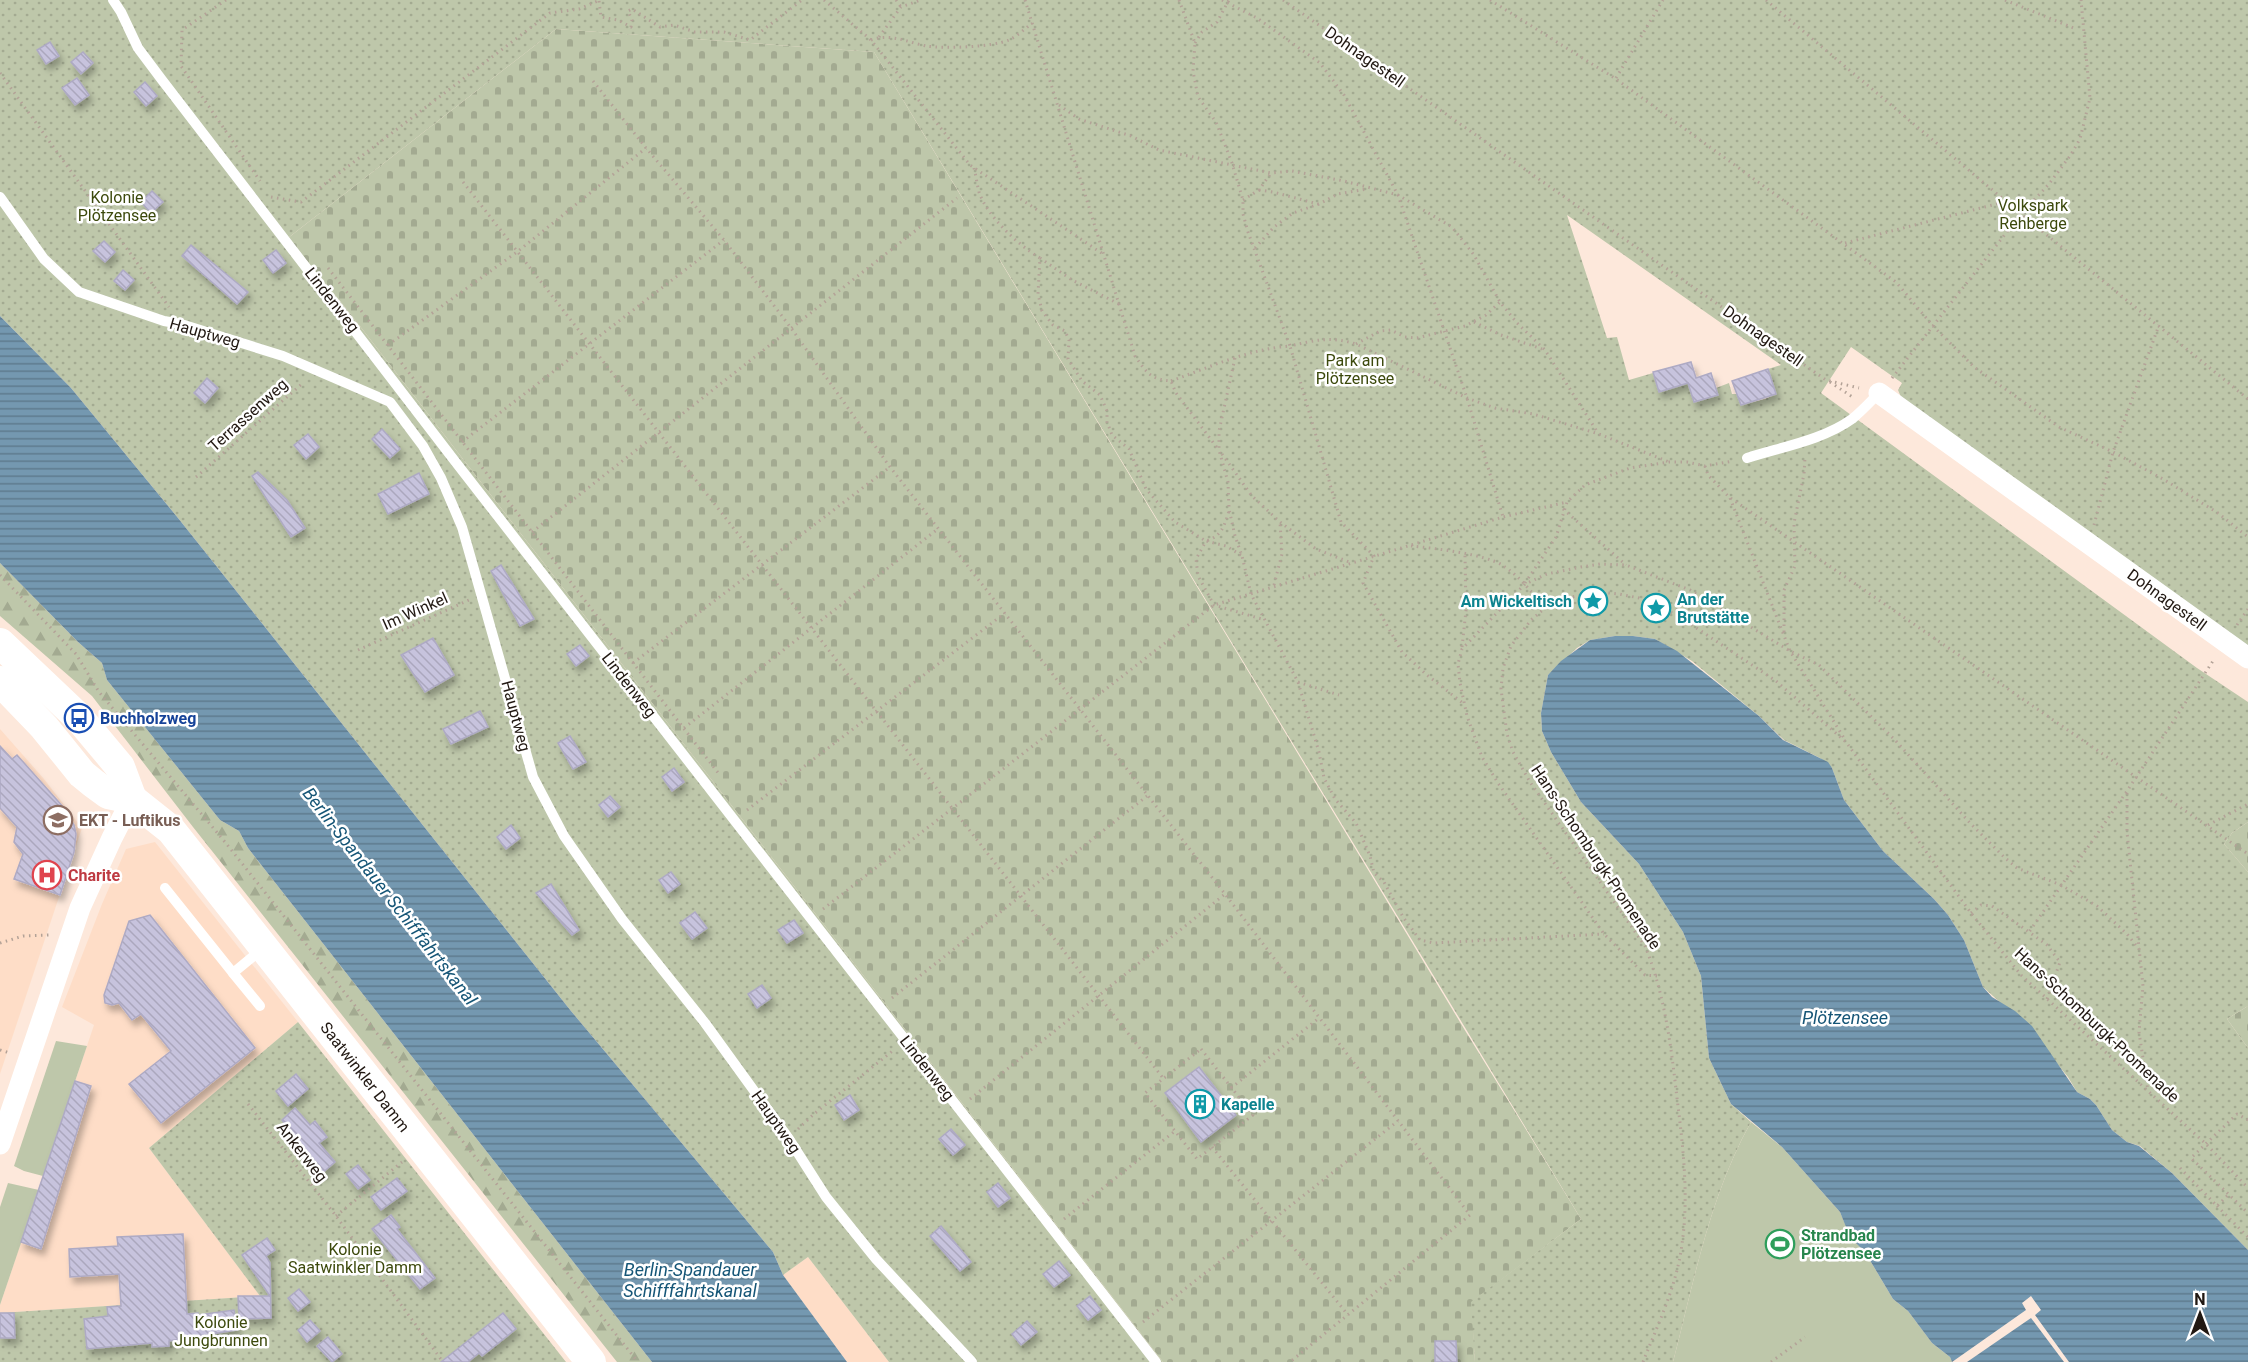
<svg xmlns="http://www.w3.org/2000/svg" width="2248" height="1362" font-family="Roboto,sans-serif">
<defs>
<pattern id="forest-firs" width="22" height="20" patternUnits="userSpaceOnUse" patternTransform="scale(1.5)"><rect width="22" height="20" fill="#bec7aa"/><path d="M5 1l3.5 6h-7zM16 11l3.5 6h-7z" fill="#a3aa91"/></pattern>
<pattern id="cemetery-stones" width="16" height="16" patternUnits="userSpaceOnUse" patternTransform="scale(1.5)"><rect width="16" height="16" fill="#bec7aa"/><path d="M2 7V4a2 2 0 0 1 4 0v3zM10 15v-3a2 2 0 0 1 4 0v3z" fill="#a3aa91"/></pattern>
<pattern id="park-dots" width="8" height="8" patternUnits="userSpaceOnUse" patternTransform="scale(1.5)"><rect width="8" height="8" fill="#bec7aa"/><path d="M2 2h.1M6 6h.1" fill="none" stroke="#a3aa91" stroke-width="1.8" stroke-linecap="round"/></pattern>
<pattern id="water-rules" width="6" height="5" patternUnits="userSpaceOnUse" patternTransform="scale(1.5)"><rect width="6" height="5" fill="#7498b0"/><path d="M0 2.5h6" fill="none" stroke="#5f7b8e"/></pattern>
<pattern id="building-back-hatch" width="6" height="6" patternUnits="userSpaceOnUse" patternTransform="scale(1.5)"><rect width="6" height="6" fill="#c7c3dd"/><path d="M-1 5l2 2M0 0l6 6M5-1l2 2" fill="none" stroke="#aba7bd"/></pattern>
<filter id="shadow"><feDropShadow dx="3.5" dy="6" stdDeviation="3" flood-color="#0004"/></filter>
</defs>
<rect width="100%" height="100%" fill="#fde8db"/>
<!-- built -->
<g fill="#feddc7">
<polygon points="0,729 44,779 82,828 0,1074"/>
<polygon points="155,842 298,1022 149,1148 260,1296 0,1313 0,1305 94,1025 62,1007 102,904 126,849"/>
<polygon points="808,1257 889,1362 847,1362 783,1275"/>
</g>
<!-- grass -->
<g fill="#bec7aa">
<polygon points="56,1041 87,1046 43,1176 24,1171 14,1166"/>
<path d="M1751 1122 1782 1147 1840 1212 1850 1236 1865 1252 1893 1299 1908 1311 1932 1343 1950 1357 1952 1362H1673C1694 1281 1710 1195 1751 1122Z"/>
<polygon points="8,1183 39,1190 0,1305 0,1207"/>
</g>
<!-- forest -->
<polygon fill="url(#forest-firs)" points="0,563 78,642 102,663 107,680 220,820 239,831 248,848 652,1362 617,1362 193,827 92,696 0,616"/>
<!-- cemetery -->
<g fill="url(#cemetery-stones)">
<polygon points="556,29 874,52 1466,1032 1581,1219 1472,1302 1475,1362 1163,1362 349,312 288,238"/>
<polygon points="2248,822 2248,872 2224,844 2232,833"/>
<polygon points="2248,1006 2248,1048 2227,1019"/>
</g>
<!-- park -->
<g fill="url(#park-dots)" fill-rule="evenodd">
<path d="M0 0H2248V647L1903 402 1898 390 1902 383 1851 347 1821 393 2197 668 2248 702V822L2232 833 2224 844 2248 872V1006L2227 1019 2248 1048V1250L2172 1173 2140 1146 2127 1142 2112 1130 2096 1105 2090 1099 2077 1092 2068 1077 2015 1012 2003 1005 1983 987 1964 940 1948 915 1934 899 1883 851 1844 800 1832 768 1820 758 1784 740 1759 716 1692 661 1655 639 1633 636H1615L1590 640 1577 648 1548 675 1541 713 1542 731 1551 752 1581 802 1639 864 1683 932 1701 976 1709 1058 1731 1104 1751 1122C1710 1195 1694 1281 1673 1362H1475L1471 1302 1581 1219 874 52 556 29 288 238 349 312 1163 1362H889L808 1257 783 1275 773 1252 571 1011 178 518 71 388 0 316ZM1567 215 1781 365 1768 369 1776 394 1765 399 1741 405 1737 394H1732L1729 383 1716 388 1718 395 1695 402 1688 383 1659 392 1653 373 1629 380 1617 337 1607 338Z"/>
<polygon points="298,1022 566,1362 0,1362 0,1313 260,1296 149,1148"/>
</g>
<!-- water -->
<g fill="url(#water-rules)">
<polygon points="0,316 71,388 178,518 571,1011 773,1252 783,1275 847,1362 652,1362 248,848 239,831 220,820 107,680 102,663 78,642 0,563"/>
<polygon points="1615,636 1633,636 1655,639 1677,651 1759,716 1783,740 1828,762 1832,768 1844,800 1883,851 1934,899 1948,915 1964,940 1983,987 1992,997 2015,1011 2032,1026 2077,1092 2090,1099 2096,1105 2112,1130 2127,1142 2139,1146 2172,1173 2248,1250 2248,1362 1952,1362 1950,1357 1932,1343 1908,1311 1893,1299 1865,1252 1850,1237 1840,1212 1782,1147 1731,1104 1709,1058 1701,976 1683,932 1639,864 1581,802 1551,752 1542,731 1541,713 1548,675 1561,661 1590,640"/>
</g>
<!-- pier -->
<polygon fill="#fde8db" points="2031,1296 2041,1310 2035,1315 2069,1362 2064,1362 2031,1318 1967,1362 1952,1362 2026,1310 2022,1303"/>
<!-- building -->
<g fill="url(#building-back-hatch)" stroke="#aeaac4" stroke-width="1.5" filter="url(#shadow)">
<polygon points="50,42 59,56 46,64 37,50"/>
<polygon points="83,52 93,63 81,74 71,62"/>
<polygon points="77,78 89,95 75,105 62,88"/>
<polygon points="145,82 157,96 146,106 134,92"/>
<polygon points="152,191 163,202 151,213 141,202"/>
<polygon points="104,241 115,252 105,262 93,251"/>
<polygon points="191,245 248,292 237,304 182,256"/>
<polygon points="276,250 286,263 273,273 263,260"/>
<polygon points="123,270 134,280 125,290 114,281"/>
<polygon points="1691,362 1696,378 1711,373 1718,395 1694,402 1688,383 1659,392 1653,372"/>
<polygon points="1768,369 1776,394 1741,405 1732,381"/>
<polygon points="207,378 218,388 205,403 194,393"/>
<polygon points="382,429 400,449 390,458 372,439"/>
<polygon points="308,434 319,447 306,459 294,445"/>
<polygon points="258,472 287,500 305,528 291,537 252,476"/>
<polygon points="419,473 429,494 388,514 378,494"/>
<polygon points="501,565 534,619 520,626 491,571"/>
<polygon points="433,638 454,675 425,692 401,655"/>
<polygon points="580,645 589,656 576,666 567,654"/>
<polygon points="480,711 488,727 451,744 443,729"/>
<polygon points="570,736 586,762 573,769 558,743"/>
<polygon points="0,746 12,759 17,755 65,809 74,825 76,834 74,852 60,895 14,879 23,854 14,842 17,827 0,808"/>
<polygon points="674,768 684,782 672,791 662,777"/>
<polygon points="610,796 620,807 608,817 599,805"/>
<polygon points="511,825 520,838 506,849 497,837"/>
<polygon points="671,872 680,884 668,893 659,880"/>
<polygon points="551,884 579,930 572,935 536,893"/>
<polygon points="695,912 707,928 692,939 680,923"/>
<polygon points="150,915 255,1048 161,1123 129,1084 171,1051 141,1014 132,1020 119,1003 112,1005 105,1003 104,995 129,921"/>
<polygon points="794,920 803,933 787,943 778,930"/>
<polygon points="762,985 771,998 757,1008 748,994"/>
<polygon points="1199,1067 1236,1115 1201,1142 1165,1093"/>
<polygon points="296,1074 308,1089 288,1106 276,1091"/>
<polygon points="75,1081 91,1086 41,1249 21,1242"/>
<polygon points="850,1095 859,1110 844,1120 835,1105"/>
<polygon points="295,1108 310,1125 315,1121 327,1137 319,1143 335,1162 320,1175 311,1163 314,1161 282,1120"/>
<polygon points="951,1129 965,1145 953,1155 939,1139"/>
<polygon points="358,1165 370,1180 358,1189 346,1174"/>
<polygon points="397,1178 407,1191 381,1210 371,1197"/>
<polygon points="998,1183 1010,1198 998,1207 987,1192"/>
<polygon points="391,1215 400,1227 397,1229 435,1278 420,1289 372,1229"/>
<polygon points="941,1226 971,1262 960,1271 930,1236"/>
<polygon points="183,1234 187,1314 198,1313 198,1315 234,1310 237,1330 169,1341 169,1346 152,1347 152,1343 87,1349 84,1319 108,1316 107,1307 121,1306 119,1274 70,1277 69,1249 118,1246 117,1237"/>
<polygon points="267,1238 275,1250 266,1256 270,1263 271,1318 239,1319 238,1296 270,1296 242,1255"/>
<polygon points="1059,1261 1070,1275 1054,1287 1043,1274"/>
<polygon points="299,1289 310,1302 298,1311 288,1298"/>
<polygon points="1090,1296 1101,1310 1088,1320 1077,1306"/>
<polygon points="0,1313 14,1313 15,1338 0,1338"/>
<polygon points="503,1313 516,1329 482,1356 479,1353 468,1362 441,1362"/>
<polygon points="310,1320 320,1331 307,1342 298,1330"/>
<polygon points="1027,1321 1037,1332 1021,1345 1012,1334"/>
<polygon points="328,1337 342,1354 332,1362 317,1346"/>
<polygon points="1435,1341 1456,1341 1457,1362 1435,1362"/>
</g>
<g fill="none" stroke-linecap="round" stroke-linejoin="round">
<!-- path -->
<g stroke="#b3a297" stroke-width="3" stroke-dasharray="1.5 4.5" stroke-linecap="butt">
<polyline points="226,0 182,30 181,66 260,181"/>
<polyline points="824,0 871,40 970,165 1103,254"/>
<polyline points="896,0 901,7"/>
<path d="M1025 0 1135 356C1147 373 1150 379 1171 381L1176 393 1218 449"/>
<path d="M1179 0 1195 43 1193 71 1198 97 1216 122 1232 163 1243 200V214L1248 232 1290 346C1316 340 1330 336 1356 344L1467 398 1495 408 1533 414 1599 434 1669 462"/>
<polyline points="1222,0 1257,18 1320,63 1344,95 1398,195 1467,398 1503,517"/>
<polyline points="1283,0 1826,380 1859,388"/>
<polyline points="1490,0 1616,79 1896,282 1933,326 1974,367 2059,427 2113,452 2163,479 2218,513 2248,537"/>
<polyline points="1766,0 2021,214 2248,399"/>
<polyline points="2005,0 2076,29"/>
<polyline points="599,1 601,17 618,20 631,27 632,20 628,11 632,9 660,27 674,25 695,32 724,32 750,40 802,0"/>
<polyline points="879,37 901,7 921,0"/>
<path d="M871 40C890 33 907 42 926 46 945 49 992 47 1009 40 1017 36 1025 29 1032 23"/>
<polyline points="1195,43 1202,32 1217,22 1229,0"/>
<polyline points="0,73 169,307"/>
<polyline points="1616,78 1663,0"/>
<polyline points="593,81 646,148 724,240 791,328 890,467 1225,894 1470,1215 1290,1362"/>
<polyline points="1059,105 1079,119 1131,136 1159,150 1271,173 1292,171 1344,181 1398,195 1452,227 1474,255 1500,302 1517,323 1545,350 1598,433"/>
<path d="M974 168C976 176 977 184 979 192 987 216 1018 245 1040 258L1038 294 1042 311 1053 325 1065 331 1069 340 1068 359 1082 381 1100 395 1107 411V422L1112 435 1129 449 1146 489 1175 522 1206 541C1222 536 1224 526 1229 511"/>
<polyline points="463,182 1163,1078"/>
<polyline points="1259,190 1273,192 1318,204"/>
<polyline points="271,197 301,202 550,13 579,9 600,0"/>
<polyline points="1243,200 1259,190 1271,173"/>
<polyline points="1845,243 2008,201"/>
<polyline points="1255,248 1274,227 1293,213 1319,204 1338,194 1367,189"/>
<polyline points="1040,258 1072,280 1119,304"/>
<polyline points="328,268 719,774"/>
<polyline points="1474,322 1501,335 1542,349"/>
<polyline points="1356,344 1380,331 1391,330 1405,337 1417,338 1465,326 1486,315 1500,302"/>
<polyline points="388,345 517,252 646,148"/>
<polyline points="1235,358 1219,431 1219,450 1228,482 1229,509 1235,536 1242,556 1251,594 1298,682 1319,752 1324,778 1335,799 1356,823 1370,856 1374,873 1384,882 1403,917 1420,940 1434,943 1604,934"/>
<polyline points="1892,378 2021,214 2049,184 2070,156 2080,139 2090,98 2081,0"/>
<path d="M1171 381C1210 367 1249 349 1290 346L1341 522 1374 556 1363 583 1402 652 1427 675 1464 704"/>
<polyline points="1830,382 1854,398"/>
<polyline points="462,442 724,240"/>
<polyline points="1222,454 1252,496 1280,522 1316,549 1349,562"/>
<polyline points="1705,466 1708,475 1729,497 2248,854"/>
<polyline points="196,477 304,382"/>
<polyline points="1730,498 1790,651 1844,738"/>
<polyline points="1563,509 1626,565"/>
<polyline points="2094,525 2113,452 2159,325"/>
<polyline points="532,532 957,198"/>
<path d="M1411 546C1433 548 1484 554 1502 565 1520 576 1532 593 1545 608"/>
<polyline points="1241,555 1226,546 1206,541 1196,559 1198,576 1214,605 1265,620"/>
<polyline points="0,575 76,654 99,692 225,842 638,1362"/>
<polyline points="1525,583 1556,537 1567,502 1585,485 1630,468 1669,462 1687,462 1705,466 1733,461"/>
<polyline points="1274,585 1282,554 1280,522"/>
<polyline points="2237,625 2248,609"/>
<polyline points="1784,632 1784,590 1795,566 1794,523 1804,474 1805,457"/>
<polyline points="1462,647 1466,611 1465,555"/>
<polyline points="358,650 469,600"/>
<polyline points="633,663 890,467"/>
<polyline points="1298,682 1339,695"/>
<polyline points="684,728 939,528"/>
<polyline points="2127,793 2127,832 2143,986 2139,1032 2148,1091"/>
<polyline points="747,810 1005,613"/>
<polyline points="2208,825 2248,804"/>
<polyline points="823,909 1214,605 1503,517 1567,502"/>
<polyline points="1971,913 1981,905 1992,906 2029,932"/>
<polyline points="0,943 23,936 50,935"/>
<polyline points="1657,976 1645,975 1604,934 1498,783 1482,757 1467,716 1460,683 1458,664 1462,649 1525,584 1547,574 1581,567 1600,564 1626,565 1690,590 1790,651 1819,665 1895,740 1970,823 2004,857 2017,868 2061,885 2097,906 2127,934 2139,949"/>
<polyline points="892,998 1147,796"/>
<polyline points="2047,999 2060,962 2047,945 2029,932 2127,791 2215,658"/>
<polygon points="1201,1049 1253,1115 1197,1159 1145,1093"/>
<polyline points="0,1050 10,1053"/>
<polyline points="1231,1088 1319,1018"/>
<polyline points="970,1099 1225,894"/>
<polyline points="248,1104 336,1216 443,1362"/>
<polyline points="2248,1120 2237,1114 2191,1158 2248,1213"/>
<polyline points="798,1129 814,1114 895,1049"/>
<polyline points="1212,1147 1348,1315"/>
<polyline points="2180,1168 2217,1206 2229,1194"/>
<polyline points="2217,1206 2248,1237"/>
<polyline points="336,1216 402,1162"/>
<polyline points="1064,1219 1175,1131"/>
<polyline points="1143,1322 1398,1121"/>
<path d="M1643 1362C1658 1324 1677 1285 1682 1244 1689 1196 1683 1146 1677 1098 1671 1046 1665 995 1645 946L1530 782 1513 752 1507 734 1501 689 1503 668 1511 646 1531 620 1545 608 1571 597 1599 592 1619 594 1639 598 1677 615 1776 681 1846 742 1971 913 2021 975 2206 1144 2248 1188"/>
<polyline points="1771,1362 1805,1337"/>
</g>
<!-- service -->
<g stroke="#fff" stroke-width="10">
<polyline points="113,0 121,12 138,48 162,80 454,460 1156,1362"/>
<polyline points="0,197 44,259 79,292 164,321 181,324 283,356 390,402 423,446 441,478 462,527 533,777 564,836 622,919 705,1023 789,1139 826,1197 876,1259 972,1362"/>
<path d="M1747 458C1781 447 1823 440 1852 419 1862 411 1871 401 1879 393"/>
<polyline points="165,888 233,973 262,949"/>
<polyline points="233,973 260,1006"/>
</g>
<!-- minor -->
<g stroke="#fff" stroke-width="21">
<polyline points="1879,393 2248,658"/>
<polyline points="0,1144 80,908 112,838 132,799"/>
</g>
<!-- secondary -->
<g stroke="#fff" stroke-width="30">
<polyline points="0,643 79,718 120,767 132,799"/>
<polyline points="0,681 44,727 82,774 93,783 108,794 132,799 171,830 591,1362"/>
</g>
</g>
<!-- icons -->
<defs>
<g id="sight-ring" transform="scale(1.5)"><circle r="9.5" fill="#fff" stroke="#0f9aa8" stroke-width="1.5"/><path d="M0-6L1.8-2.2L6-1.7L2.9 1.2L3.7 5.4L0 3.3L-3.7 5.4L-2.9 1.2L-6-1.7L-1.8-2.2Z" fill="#0f9aa8"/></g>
<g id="bus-ring" transform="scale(1.5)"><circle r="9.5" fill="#fff" stroke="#1a4fb4" stroke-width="1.5"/><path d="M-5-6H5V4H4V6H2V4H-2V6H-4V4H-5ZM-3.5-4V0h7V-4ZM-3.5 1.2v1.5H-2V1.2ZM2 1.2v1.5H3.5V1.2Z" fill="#1a4fb4"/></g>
<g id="school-ring" transform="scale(1.5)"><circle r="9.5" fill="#fff" stroke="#8d6e63" stroke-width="1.5"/><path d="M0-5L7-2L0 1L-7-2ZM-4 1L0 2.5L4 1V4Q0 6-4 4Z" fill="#8d6e63"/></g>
<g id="hospital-ring" transform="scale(1.5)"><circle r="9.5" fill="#fff" stroke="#e0444e" stroke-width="1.5"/><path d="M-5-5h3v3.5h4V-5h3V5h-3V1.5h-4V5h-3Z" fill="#e0444e"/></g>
<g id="building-ring" transform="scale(1.5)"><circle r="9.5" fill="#fff" stroke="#0f9aa8" stroke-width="1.5"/><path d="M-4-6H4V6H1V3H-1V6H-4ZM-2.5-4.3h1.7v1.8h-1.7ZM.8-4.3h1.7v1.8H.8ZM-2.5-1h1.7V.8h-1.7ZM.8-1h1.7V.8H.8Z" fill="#0f9aa8"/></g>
<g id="stadium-ring" transform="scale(1.5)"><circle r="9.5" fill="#fff" stroke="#2e9e5b" stroke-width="1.5"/><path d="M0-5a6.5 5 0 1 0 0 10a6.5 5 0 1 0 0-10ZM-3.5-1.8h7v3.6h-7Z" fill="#2e9e5b"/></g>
</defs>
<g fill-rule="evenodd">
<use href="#sight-ring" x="1593" y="601"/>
<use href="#sight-ring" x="1656" y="608"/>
<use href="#bus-ring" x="79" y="718"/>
<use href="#school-ring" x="58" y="820"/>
<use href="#hospital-ring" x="47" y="875"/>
<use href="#building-ring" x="1200" y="1104"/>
<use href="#stadium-ring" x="1780" y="1244"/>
</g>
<g text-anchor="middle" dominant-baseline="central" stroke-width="5" stroke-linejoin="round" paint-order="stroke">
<!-- street labels -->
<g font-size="16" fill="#211812" stroke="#fff">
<text transform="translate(1365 57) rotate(35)">Dohnagestell</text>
<text transform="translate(332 300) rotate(52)">Lindenweg</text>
<text transform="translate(205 333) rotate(16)">Hauptweg</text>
<text transform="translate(1763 336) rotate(35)">Dohnagestell</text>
<text transform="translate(248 415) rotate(-42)">Terrassenweg</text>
<text transform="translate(2167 600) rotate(36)">Dohnagestell</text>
<text transform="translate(415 611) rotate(-24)">Im Winkel</text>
<text transform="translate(629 685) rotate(52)">Lindenweg</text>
<text transform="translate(516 716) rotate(75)">Hauptweg</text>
<text transform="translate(1596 857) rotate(56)">Hans-Schomburgk-Promenade</text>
<text transform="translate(2097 1025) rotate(43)">Hans-Schomburgk-Promenade</text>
<text transform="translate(927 1068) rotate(52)">Lindenweg</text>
<text transform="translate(365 1077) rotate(52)">Saatwinkler Damm</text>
<text transform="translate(776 1122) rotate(55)">Hauptweg</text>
<text transform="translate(302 1152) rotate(52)">Ankerweg</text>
</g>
<!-- park labels -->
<g font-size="16" fill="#3c490c" stroke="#fff">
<text x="117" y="197">Kolonie<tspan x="117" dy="18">Plötzensee</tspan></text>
<text x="2033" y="205">Volkspark<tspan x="2033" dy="18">Rehberge</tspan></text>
<text x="1355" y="360">Park am<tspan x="1355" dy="18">Plötzensee</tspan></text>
<text x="355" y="1249">Kolonie<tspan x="355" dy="18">Saatwinkler Damm</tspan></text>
<text x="221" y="1322">Kolonie<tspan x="221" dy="18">Jungbrunnen</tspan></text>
</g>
<!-- culture labels -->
<g font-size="16" font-weight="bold" fill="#0d838f" stroke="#fff" text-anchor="start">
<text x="1677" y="599">An der<tspan x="1677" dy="18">Brutstätte</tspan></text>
<text x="1572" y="601" text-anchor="end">Am Wickeltisch</text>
<text x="1221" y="1104">Kapelle</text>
</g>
<!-- transit labels -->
<g font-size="16" font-weight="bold" fill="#164399" stroke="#fff" text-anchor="start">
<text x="100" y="718">Buchholzweg</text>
</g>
<!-- education labels -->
<g font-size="16" font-weight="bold" fill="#785e54" stroke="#fff" text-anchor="start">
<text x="79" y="820">EKT - Luftikus</text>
</g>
<!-- health labels -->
<g font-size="16" font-weight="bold" fill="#be3a42" stroke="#fff" text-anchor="start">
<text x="68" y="875">Charite</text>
</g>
<!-- leisure labels -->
<g font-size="16" font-weight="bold" fill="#27864d" stroke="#fff" text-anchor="start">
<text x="1801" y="1235">Strandbad<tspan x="1801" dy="18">Plötzensee</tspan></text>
</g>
<!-- water labels -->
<g font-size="18" font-style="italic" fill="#165677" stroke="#fff">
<text transform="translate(390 896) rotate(52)">Berlin-Spandauer Schifffahrtskanal</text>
<text x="1845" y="1017">Plötzensee</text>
<text x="690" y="1269">Berlin-Spandauer<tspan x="690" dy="21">Schifffahrtskanal</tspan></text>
</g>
</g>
<!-- north arrow -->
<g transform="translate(2200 1314)" stroke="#ffffff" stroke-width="4.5" paint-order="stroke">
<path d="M0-4.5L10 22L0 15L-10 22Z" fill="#211812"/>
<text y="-9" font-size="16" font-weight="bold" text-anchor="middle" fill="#211812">N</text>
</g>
</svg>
